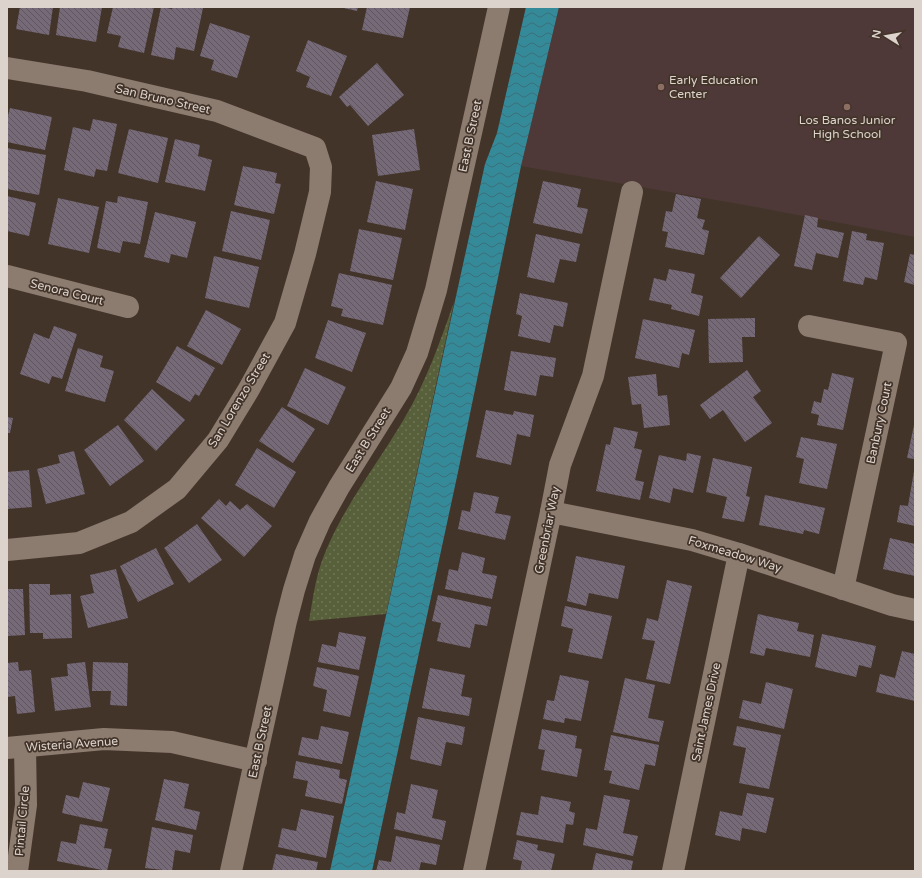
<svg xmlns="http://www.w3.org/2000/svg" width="922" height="878" font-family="'Varela Round',sans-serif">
<defs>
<pattern id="grass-dots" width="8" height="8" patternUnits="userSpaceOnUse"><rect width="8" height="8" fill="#57603a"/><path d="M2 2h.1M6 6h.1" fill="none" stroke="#6f7655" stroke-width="1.8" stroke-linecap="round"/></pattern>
<pattern id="water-waves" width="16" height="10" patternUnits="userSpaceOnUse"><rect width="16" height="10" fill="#358a9a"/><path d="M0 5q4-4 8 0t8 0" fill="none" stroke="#3a7079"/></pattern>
<pattern id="building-back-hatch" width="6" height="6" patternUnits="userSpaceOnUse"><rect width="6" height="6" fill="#766978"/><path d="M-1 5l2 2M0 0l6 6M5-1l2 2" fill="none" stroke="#5f565d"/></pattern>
</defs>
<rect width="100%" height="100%" fill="#43342a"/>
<!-- education -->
<polygon fill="#4e3938" points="559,7 915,7 915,237 756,207 521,166"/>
<!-- grass -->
<path fill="url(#grass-dots)" d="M454 302 386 614 309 621C312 604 314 587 319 570 335 517 376 467 404 419 426 382 440 342 454 302Z"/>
<!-- water -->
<polygon fill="url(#water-waves)" points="526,7 559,7 521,166 458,472 372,871 330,871 485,164 497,133"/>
<!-- building -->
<g fill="url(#building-back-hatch)">
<polygon points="20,7 53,7 49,35 16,29"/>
<polygon points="60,7 102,7 96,42 56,35"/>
<polygon points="113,7 154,7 144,53 118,47 121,36 107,33"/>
<polygon points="161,7 172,9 173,7 196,7 203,8 194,51 176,47 174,60 151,55"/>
<polygon points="339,7 358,7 357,11"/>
<polygon points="367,7 410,7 403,38 362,30"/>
<polygon points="210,23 250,36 237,78 211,70 214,60 200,56"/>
<polygon points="308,40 347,56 331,96 306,87 310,77 296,71"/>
<polygon points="377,63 404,95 368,126 350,105 347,107 339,97"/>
<polygon points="10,108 52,117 45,150 7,142 7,120"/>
<polygon points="93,119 117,124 107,171 96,169 94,177 64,170 73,127 90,131"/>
<polygon points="129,129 168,138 158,183 118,173"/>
<polygon points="414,129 420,170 378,176 372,135"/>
<polygon points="175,139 200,145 198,156 212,160 205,191 165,182"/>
<polygon points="7,148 46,155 39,195 7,189"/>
<polygon points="243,166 277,173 275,183 281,184 274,214 234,205"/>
<polygon points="376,181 413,189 405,230 367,222"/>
<polygon points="543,181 581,189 577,207 588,209 582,234 533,223"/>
<polygon points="676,194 701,199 697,218 705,220 702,229 709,231 704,255 665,247 668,232 662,231 666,211 672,212"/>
<polygon points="7,196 36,203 29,236 7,231"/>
<polygon points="118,196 148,202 140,244 123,241 120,253 97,248 106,201 117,203"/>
<polygon points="58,198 99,207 89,253 48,244"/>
<polygon points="231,211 270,220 261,260 222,251"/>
<polygon points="155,212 196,222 187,258 171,254 169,263 144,257"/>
<polygon points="805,215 818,218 817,227 844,233 838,258 816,253 812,270 794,266"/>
<polygon points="359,229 402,238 393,280 350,271"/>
<polygon points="852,231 867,234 866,240 884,243 877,280 865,277 863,285 843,281"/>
<polygon points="536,234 580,244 576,262 560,259 554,283 527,277"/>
<polygon points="759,236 780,255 741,298 720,278"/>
<polygon points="910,254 915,255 915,285 904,282"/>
<polygon points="214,256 259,267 249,308 205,298"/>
<polygon points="669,269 695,274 691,293 703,296 699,316 671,309 672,305 649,300 654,278 666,281"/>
<polygon points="339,273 392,285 383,325 341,316 343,309 331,306"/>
<polygon points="520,293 568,303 563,327 554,325 550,343 518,336 522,316 516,314"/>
<polygon points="206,310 241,329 222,365 187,346"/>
<polygon points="755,318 755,337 742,337 743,362 709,363 708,319"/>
<polygon points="643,319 695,330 689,355 682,353 679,368 635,358"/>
<polygon points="328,320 366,333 352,372 315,358"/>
<polygon points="54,326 77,334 62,379 52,376 49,384 20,374 34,333 49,339"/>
<polygon points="177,346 215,368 199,396 195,394 190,402 156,382"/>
<polygon points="78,348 103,356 100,367 114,371 105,402 65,391"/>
<polygon points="511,351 556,358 553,377 540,375 536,396 504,390"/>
<polygon points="305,368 346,387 328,425 287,406"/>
<polygon points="747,370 761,391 753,397 772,423 745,442 723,410 710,419 700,405"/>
<polygon points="832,373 854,378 843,430 817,425 819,415 811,413 814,401 821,403 824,389 828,390"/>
<polygon points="656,374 658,396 667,395 670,425 644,428 641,404 632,405 628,377"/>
<polygon points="152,389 185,420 156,451 124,420"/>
<polygon points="282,407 315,429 293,463 259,441"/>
<polygon points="486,410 513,415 514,411 534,415 530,437 517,434 511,465 476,457"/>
<polygon points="7,417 13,418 10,433 7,433"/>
<polygon points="118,425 144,461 110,486 84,450"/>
<polygon points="914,425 915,426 915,459 907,458"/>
<polygon points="614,427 638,432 634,448 642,450 635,480 644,482 640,500 596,491 606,444 610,445"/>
<polygon points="801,437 837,444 827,489 799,483 804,459 796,457"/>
<polygon points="257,448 296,472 274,508 235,485"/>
<polygon points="74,451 85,494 46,504 37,469 60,463 58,455"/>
<polygon points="687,453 701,456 693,493 673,488 670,503 649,498 659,455 686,461"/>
<polygon points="713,458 752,467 746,496 750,497 744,522 722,518 727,497 706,492"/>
<polygon points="29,470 32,507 7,509 7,472"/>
<polygon points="914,471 915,471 915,526 897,522 900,505 908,506"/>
<polygon points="474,492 499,497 495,513 511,516 505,540 458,529 462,510 470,512"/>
<polygon points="765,495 825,508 819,534 804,530 803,534 759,525"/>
<polygon points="219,499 226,506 230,501 240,510 247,504 272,526 244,557 201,518"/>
<polygon points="197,524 222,560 189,583 164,548"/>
<polygon points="890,538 915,544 915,576 883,569"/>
<polygon points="156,548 174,584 138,602 120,566"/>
<polygon points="462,552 485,558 482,573 497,576 492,599 445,589 449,569 458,571"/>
<polygon points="576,556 625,566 618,599 589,593 586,606 567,601"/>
<polygon points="116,569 128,618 88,628 80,596 94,593 90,575"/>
<polygon points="667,580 692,586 670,684 646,679 655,641 642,639 647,618 658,621"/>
<polygon points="29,584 50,584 50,595 71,594 72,638 43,639 43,633 30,633"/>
<polygon points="7,589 23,589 25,635 7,636"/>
<polygon points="438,595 491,607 487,626 475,624 470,648 437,641 441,623 432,621"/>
<polygon points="565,606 612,616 602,659 568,652 573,629 561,626"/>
<polygon points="758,614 799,623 797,631 814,635 810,657 766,648 764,656 750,653"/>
<polygon points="339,632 366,637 359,670 318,662 322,644 336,647"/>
<polygon points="822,634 876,646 871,668 859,665 856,677 815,667"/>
<polygon points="902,651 915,654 915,701 876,692 880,674 895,678"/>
<polygon points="18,662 19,671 31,670 35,712 17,714 15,696 7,697 7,663"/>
<polygon points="85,662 91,707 55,711 51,678 68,676 67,664"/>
<polygon points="93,662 128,663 127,706 110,705 111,691 92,691"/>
<polygon points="317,667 359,676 350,717 323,711 327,690 313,686"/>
<polygon points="430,668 465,675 461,696 472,698 469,716 422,708"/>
<polygon points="560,675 589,681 581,721 565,718 564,723 543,719 547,700 554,701"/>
<polygon points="625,678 655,685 648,718 664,721 659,742 613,732"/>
<polygon points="766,682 793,689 784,729 739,718 743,700 761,704"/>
<polygon points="418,717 465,727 462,745 446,742 441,766 410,759"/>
<polygon points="321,726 349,732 342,764 298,755 302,737 318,740"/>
<polygon points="737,726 781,735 769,789 739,783 746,748 733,745"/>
<polygon points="542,729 577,736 575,748 582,749 577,777 541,770 545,750 538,749"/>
<polygon points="611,735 659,745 655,766 645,764 639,790 609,783 612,771 604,770"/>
<polygon points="296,761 340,770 339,778 347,780 342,804 305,796 308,781 293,778"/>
<polygon points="164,779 189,784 184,808 200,812 196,830 155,820"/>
<polygon points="83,782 110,788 102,822 62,813 66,795 79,798"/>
<polygon points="411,784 438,790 432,818 446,821 442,840 394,829 397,812 405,814"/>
<polygon points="747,793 774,798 766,833 742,828 740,841 715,835 720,811 742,816"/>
<polygon points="604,795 630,800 623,833 638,836 633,856 583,845 586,828 597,830"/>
<polygon points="541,796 571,802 569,811 575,813 573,825 566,824 563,843 516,835 521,812 538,815"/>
<polygon points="301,809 334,816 326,858 278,847 282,828 296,831"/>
<polygon points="80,824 108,829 104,848 112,849 107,871 57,861 61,841 76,844"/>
<polygon points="152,827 193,835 190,853 175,850 172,871 145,868"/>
<polygon points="396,836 440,845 436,865 421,862 419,871 376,871 379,860 391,862"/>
<polygon points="517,840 538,845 537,850 555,854 551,871 520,871 522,861 513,859"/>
<polygon points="596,853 633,861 631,871 592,871"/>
<polygon points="276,854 318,862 316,871 272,871"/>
</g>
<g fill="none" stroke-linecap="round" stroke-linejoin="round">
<!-- minor -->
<g stroke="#8c7b6f" stroke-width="22">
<polyline points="7,68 87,81 217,111 315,148 321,167 320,192 305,254 285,323 249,389 218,440 177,489 131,522 79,543 7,550"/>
<polyline points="7,276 128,307"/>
<polyline points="809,326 896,343 843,589"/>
<polyline points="551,512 692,540 739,554 892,605 915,610"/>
<polyline points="7,748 104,739 172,742 256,761"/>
<polyline points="17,871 26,805 25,747"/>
<polyline points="231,871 286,621 294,590 305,555 320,521 339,487 401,388 417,353 436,290 499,7"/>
<polyline points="474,871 551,512 560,465 593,376 632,192"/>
<polyline points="673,871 739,554"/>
</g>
</g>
<!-- markers -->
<g fill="#8d6e63" stroke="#43342a" stroke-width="1.5">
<circle cx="661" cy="87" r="4"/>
<circle cx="847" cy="107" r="4"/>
</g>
<g text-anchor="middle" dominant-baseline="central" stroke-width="3.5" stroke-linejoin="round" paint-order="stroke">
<!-- poi labels -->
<g font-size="12" fill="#dcd3cc" stroke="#43342a" text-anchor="start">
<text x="669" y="80">Early Education<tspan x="669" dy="14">Center</tspan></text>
<text x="847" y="120" text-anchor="middle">Los Banos Junior<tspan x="847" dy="14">High School</tspan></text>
</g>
<!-- street labels -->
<g font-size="12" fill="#dcd3cc" stroke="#43342a">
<text transform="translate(163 99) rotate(13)">San Bruno Street</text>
<text transform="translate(470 136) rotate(-78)">East B Street</text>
<text transform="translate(67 292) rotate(14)">Senora Court</text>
<text transform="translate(239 400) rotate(-59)">San Lorenzo Street</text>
<text transform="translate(879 423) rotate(-78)">Banbury Court</text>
<text transform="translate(368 440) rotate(-58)">East B Street</text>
<text transform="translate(547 530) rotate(-79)">Greenbriar Way</text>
<text transform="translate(735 554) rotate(17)">Foxmeadow Way</text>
<text transform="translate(706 712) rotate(-78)">Saint James Drive</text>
<text transform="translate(260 742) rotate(-78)">East B Street</text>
<text transform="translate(72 744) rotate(-4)">Wisteria Avenue</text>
<text transform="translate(22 821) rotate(-85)">Pintail Circle</text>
</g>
</g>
<!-- border -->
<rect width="922" height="878" fill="none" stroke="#dcd3cc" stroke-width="16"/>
<!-- north arrow -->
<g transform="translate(886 36) rotate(281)" stroke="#43342a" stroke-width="3" paint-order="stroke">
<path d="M0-3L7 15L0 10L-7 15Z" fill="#dcd3cc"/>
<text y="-6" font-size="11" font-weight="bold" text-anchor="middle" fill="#dcd3cc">N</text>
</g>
</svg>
